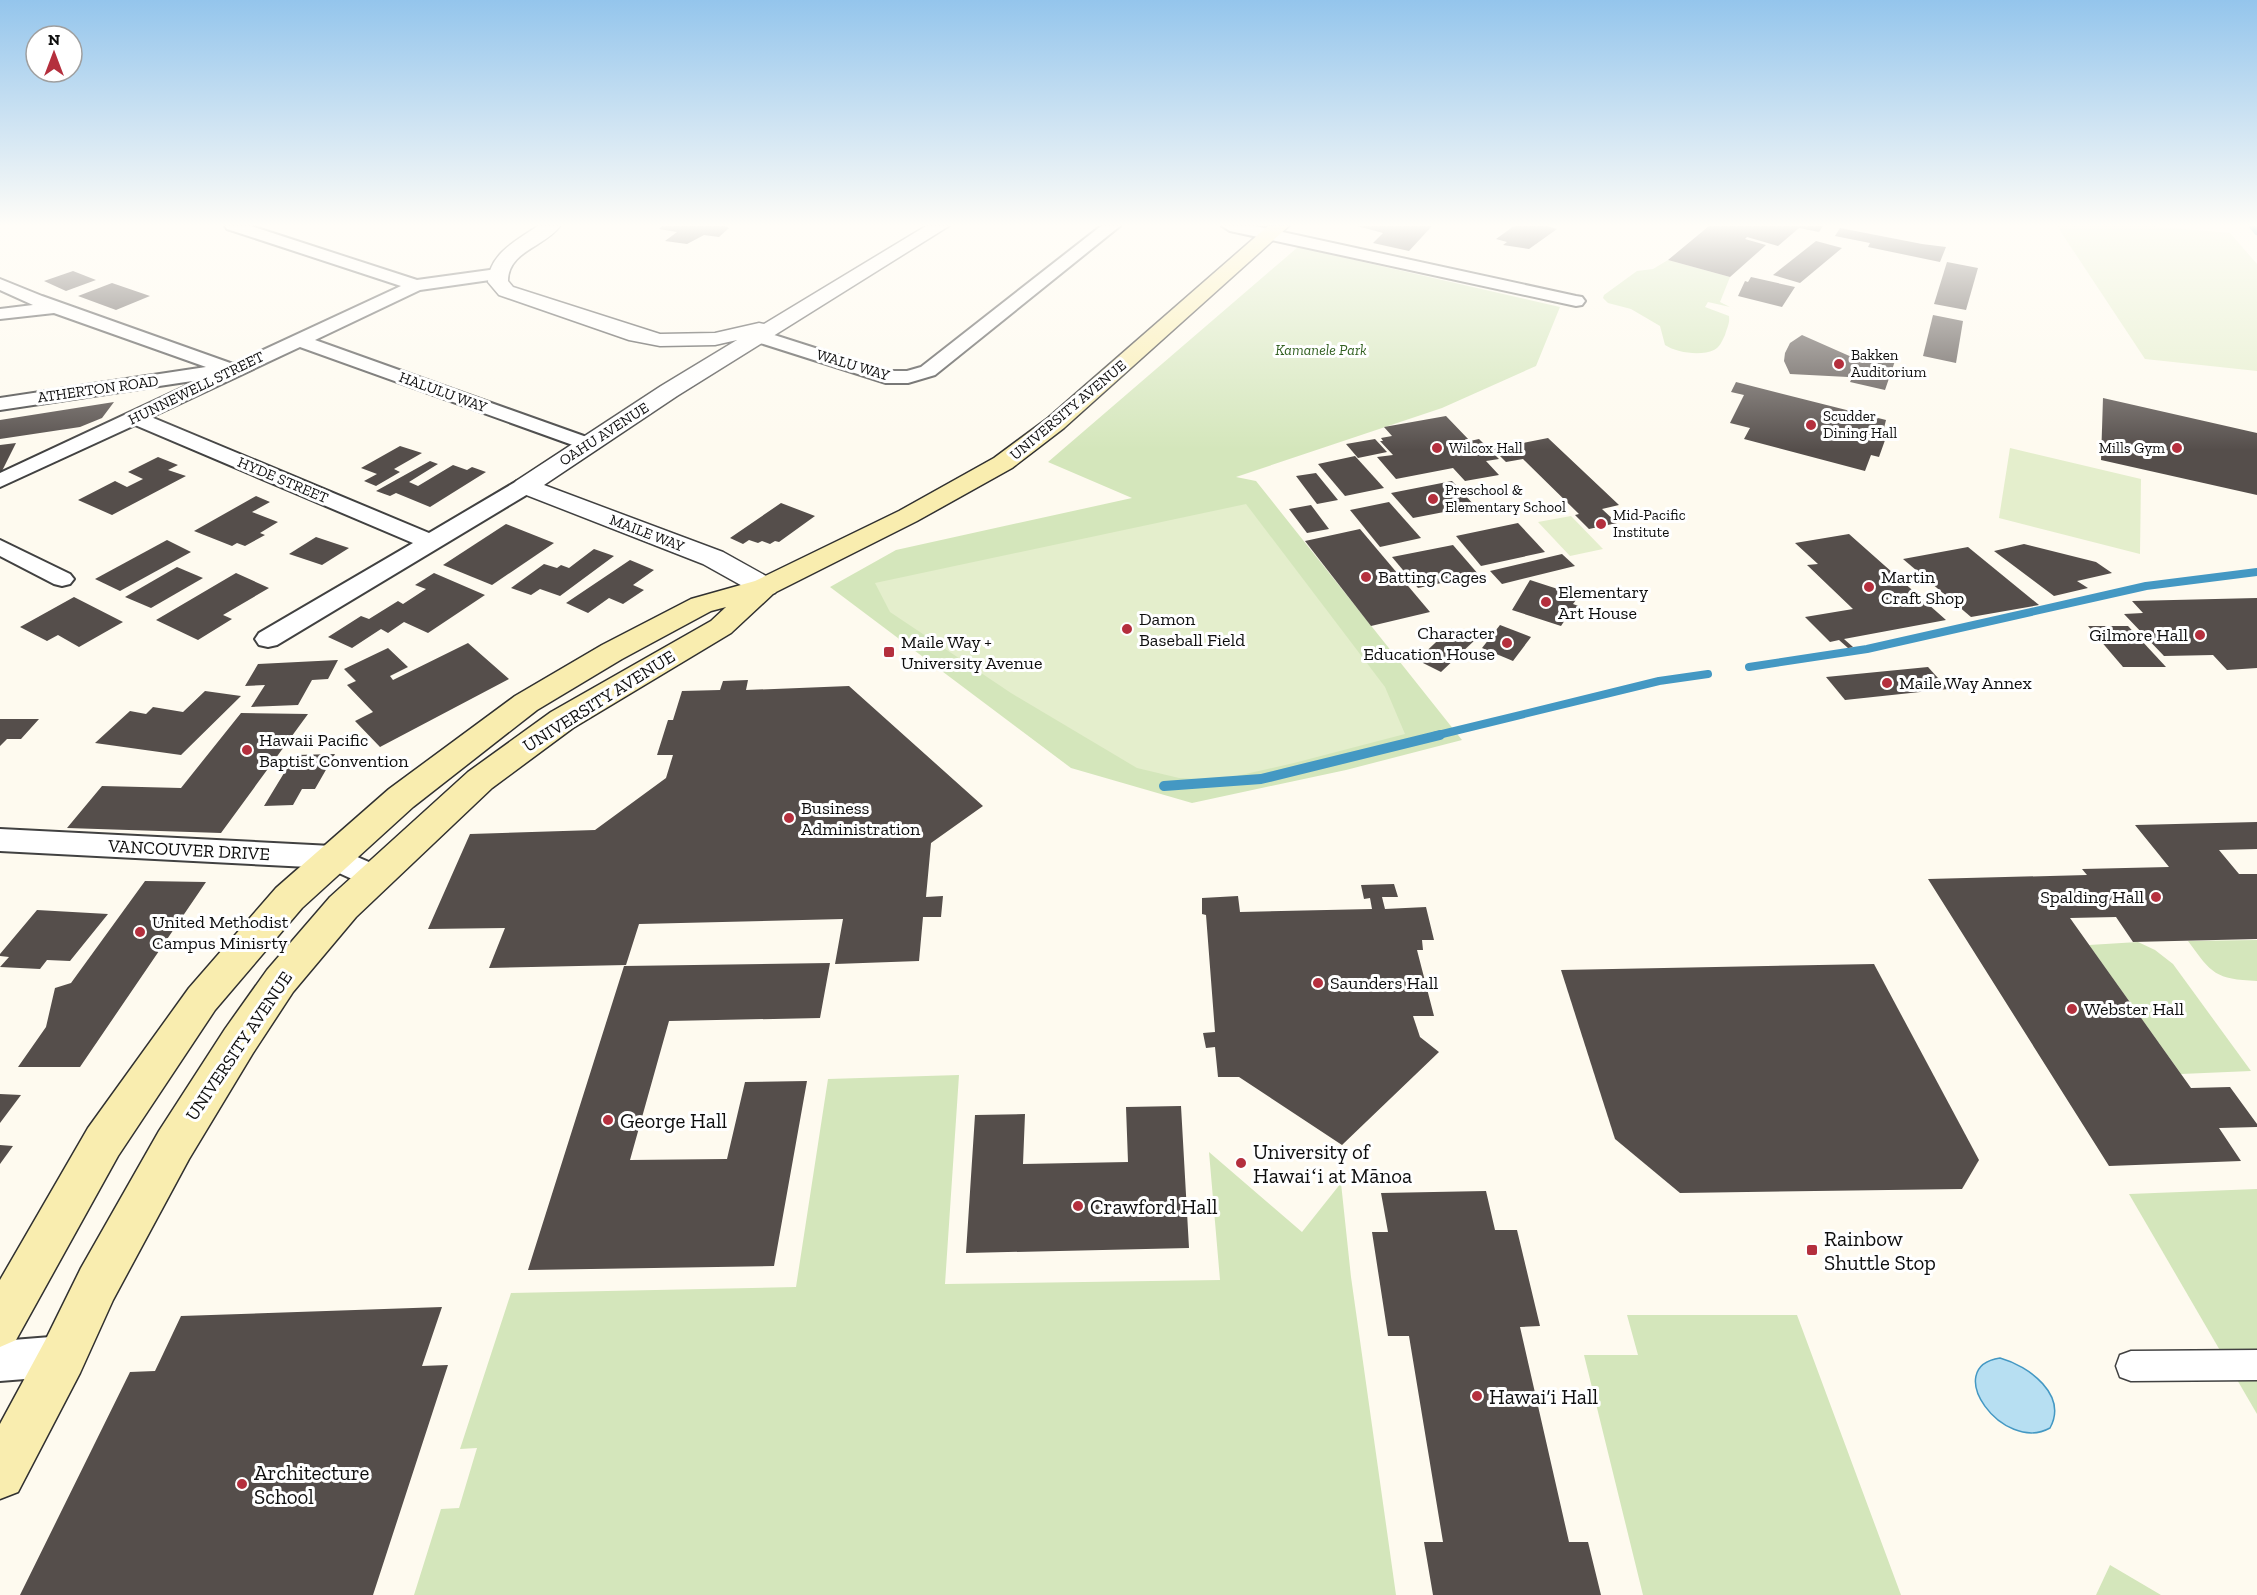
<svg xmlns="http://www.w3.org/2000/svg" width="2257" height="1595" font-family="'Zilla Slab',serif">
<rect width="100%" height="100%" fill="#fefaef"/>
<!-- green -->
<g fill="#d4e6bb">
<polygon points="1298,247 1560,307 1536,366 1442,408 1236,477 1256,481 1462,740 1346,770 1192,803 1071,768 830,587 896,550 1132,498 1048,462"/>
<path d="M1668 260 1730 277 1720 302 1730 307 1708 302 1705 307 1729 316C1730 323 1727 328 1725 335 1722 341 1720 347 1714 350 1701 356 1677 353 1665 345L1660 326 1631 309 1608 303 1603 298 1604 295 1637 271 1653 269Z"/>
<path d="M2257 940V981C2215 979 2212 974 2188 941Z"/>
<polygon points="2138,942 2155,950 2173,964 2251,1071 2181,1074 2089,945"/>
<polygon points="959,1075 945,1284 1220,1280 1209,1152 1302,1232 1341,1183 1351,1277 1396,1595 414,1595 441,1509 459,1508 477,1448 460,1449 511,1293 796,1287 828,1079"/>
<polygon points="2257,1189 2257,1414 2129,1194"/>
<polygon points="1627,1315 1797,1315 1901,1595 1643,1595 1584,1355 1638,1355"/>
<polygon points="2110,1565 2161,1595 2096,1595"/>
</g>
<!-- pitch -->
<g fill="#e4eecc">
<polygon points="2057,226 2151,226 2230,233 2257,264 2257,371 2145,359"/>
<polygon points="2010,448 2141,479 2140,554 1999,518"/>
<polygon points="1246,504 1385,687 1405,734 1294,763 1219,780 1179,778 1137,768 1011,693 890,612 875,583"/>
<polygon points="1571,516 1603,549 1570,556 1538,522"/>
</g>
<!-- water -->
<path fill="#b7dff2" stroke="#4498c3" stroke-width="1.5" d="M2000 1358C2029 1366 2068 1395 2050 1428 2003 1454 1940 1367 2000 1358Z"/>
<g fill="none" stroke-linecap="round" stroke-linejoin="round">
<!-- stream-far2 -->
<polyline stroke="#4498c3" stroke-width="6" points="2252,226 2257,232"/>
<!-- stream-far1 -->
<g stroke="#4498c3" stroke-width="8">
<polyline points="1749,667 1867,649 2146,586 2257,572"/>
<polyline points="1434,736 1659,681 1708,674"/>
</g>
<!-- stream -->
<polyline stroke="#4498c3" stroke-width="10" points="1164,786 1261,779 1440,735"/>
</g>
<!-- building -->
<g fill="#554e4b">
<polygon points="662,226 725,226 729,228 719,237 704,235 687,244 665,241 677,232 659,229"/>
<polygon points="1357,226 1432,226 1409,251 1373,243 1383,233"/>
<polygon points="1514,226 1547,226 1557,229 1529,249 1503,245 1507,242 1496,239"/>
<polygon points="1709,226 1823,226 1819,232 1799,228 1778,246 1747,237 1745,239 1766,245 1730,277 1668,260"/>
<polygon points="1840,228 1922,244 1946,247 1940,262 1868,247 1870,243 1835,236"/>
<polygon points="1816,241 1842,248 1800,283 1773,275"/>
<polygon points="1947,262 1978,268 1966,310 1934,304"/>
<polygon points="73,271 96,280 66,291 44,281"/>
<polygon points="1751,277 1795,287 1782,307 1738,296 1745,281 1748,282"/>
<polygon points="112,283 150,296 116,310 78,296"/>
<polygon points="1933,315 1963,321 1956,363 1923,356"/>
<polygon points="1802,335 1854,358 1859,359 1861,353 1895,361 1885,390 1850,382 1852,378 1848,377 1790,374 1784,361 1785,353 1790,343"/>
<polygon points="1736,382 1886,420 1884,428 1889,429 1879,457 1871,455 1865,471 1744,439 1750,428 1730,423 1744,395 1731,392"/>
<polygon points="2103,398 2257,433 2257,495 2101,460"/>
<polygon points="114,402 102,418 80,427 0,439 0,420"/>
<polygon points="1446,416 1470,441 1479,439 1499,459 1486,461 1499,475 1465,481 1453,468 1396,479 1377,457 1393,455 1380,441 1383,441 1381,438 1392,436 1384,427"/>
<polygon points="1548,438 1619,505 1602,509 1617,523 1589,529 1575,515 1579,514 1523,459 1506,462 1493,449"/>
<polygon points="1375,439 1387,452 1358,458 1346,444"/>
<polygon points="16,443 2,471 0,471 0,445"/>
<polygon points="400,446 422,453 394,469 400,472 376,486 364,481 377,474 361,468"/>
<polygon points="1355,456 1384,488 1345,496 1318,464"/>
<polygon points="158,457 178,465 168,470 186,476 112,515 78,500 115,481 127,487 143,479 128,472"/>
<polygon points="430,461 438,464 409,482 418,486 453,465 467,470 472,467 486,472 430,507 396,493 390,496 376,491"/>
<polygon points="1316,473 1338,500 1317,504 1296,476"/>
<polygon points="1452,481 1475,506 1413,518 1391,493"/>
<polygon points="256,496 270,502 252,512 278,522 260,533 265,535 245,546 237,543 232,546 194,531"/>
<polygon points="1389,502 1421,538 1380,547 1350,510"/>
<polygon points="781,503 815,516 779,542 775,541 770,544 762,541 758,543 749,540 743,544 730,538"/>
<polygon points="1311,505 1329,529 1307,533 1289,509"/>
<polygon points="1518,523 1545,552 1481,566 1456,536"/>
<polygon points="506,524 554,543 492,585 443,565"/>
<polygon points="1360,529 1430,612 1371,626 1305,541"/>
<polygon points="1849,534 1946,620 1844,639 1853,647 1848,648 1839,640 1830,642 1805,617 1853,609 1807,565 1818,564 1795,543"/>
<polygon points="316,537 349,548 322,565 289,554"/>
<polygon points="167,540 191,552 120,591 95,579"/>
<polygon points="2024,544 2096,562 2112,573 2077,581 2088,588 2054,596 1994,551"/>
<polygon points="1453,545 1479,575 1418,588 1392,557"/>
<polygon points="1968,547 2039,605 1971,617 1903,559"/>
<polygon points="594,549 614,556 560,596 540,589 531,595 511,588 544,564 557,568 561,565 569,568"/>
<polygon points="1562,554 1575,566 1502,584 1490,571"/>
<polygon points="630,560 654,570 633,585 644,590 623,604 609,598 588,613 566,603"/>
<polygon points="177,567 203,578 151,608 125,597"/>
<polygon points="236,573 269,588 223,615 232,619 198,640 156,620"/>
<polygon points="434,573 485,595 428,633 404,622 388,633 381,629 352,648 328,637 361,616 369,619 398,601 403,604 426,589 415,585"/>
<polygon points="1530,580 1567,592 1565,596 1576,600 1573,604 1581,607 1572,622 1565,620 1561,626 1512,610"/>
<polygon points="74,597 123,622 79,647 58,635 47,641 20,627"/>
<polygon points="2257,598 2257,668 2227,670 2213,655 2164,656 2124,614 2143,613 2132,601"/>
<polygon points="1500,625 1531,637 1513,661 1482,648"/>
<polygon points="2088,626 2128,626 2166,667 2123,667"/>
<polygon points="1451,628 1476,639 1441,672 1417,660"/>
<polygon points="468,643 509,679 380,747 355,721 373,712 347,685 356,681 344,669 388,648 408,667 390,676 393,680"/>
<polygon points="338,660 328,679 312,680 298,705 251,707 265,685 245,686 258,664"/>
<polygon points="1928,667 1948,689 1845,700 1826,677"/>
<polygon points="748,680 746,690 849,686 983,806 931,843 926,897 943,896 941,917 923,917 919,961 835,964 843,919 639,924 626,965 489,968 505,928 428,929 470,834 595,830 666,778 673,755 657,755 668,720 673,720 682,691 720,690 723,681"/>
<polygon points="205,691 241,696 181,755 95,743 130,711 146,714 153,707 183,712"/>
<polygon points="241,713 308,714 221,833 67,828 102,786 181,788"/>
<polygon points="0,719 39,719 21,739 7,739 0,746"/>
<polygon points="335,754 315,789 302,789 293,805 264,806 295,755"/>
<polygon points="2257,822 2257,849 2219,850 2239,874 2257,874 2257,939 2133,942 2116,917 2070,918 2191,1088 2230,1087 2257,1124 2257,1127 2219,1128 2241,1161 2109,1166 1928,879 2087,875 2082,869 2169,867 2135,825"/>
<polygon points="145,881 206,882 80,1067 18,1067 46,1027 55,988 71,983"/>
<polygon points="1394,884 1398,897 1382,897 1385,909 1426,907 1434,940 1422,940 1423,950 1417,950 1434,1016 1413,1016 1420,1037 1439,1052 1342,1145 1239,1077 1218,1077 1215,1047 1206,1048 1203,1033 1215,1032 1206,915 1202,914 1202,898 1238,896 1240,912 1372,909 1370,898 1364,899 1361,885"/>
<polygon points="37,910 108,914 70,961 47,960 40,969 0,967 9,957 0,956 0,954"/>
<polygon points="830,963 820,1018 669,1021 630,1160 727,1159 745,1082 807,1081 774,1266 528,1270 624,966"/>
<polygon points="1874,964 1979,1160 1962,1189 1680,1193 1615,1139 1561,970"/>
<polygon points="0,1094 21,1095 0,1123"/>
<polygon points="1181,1106 1189,1248 966,1253 975,1115 1025,1114 1023,1164 1128,1162 1126,1107"/>
<polygon points="0,1145 13,1146 0,1164"/>
<polygon points="1486,1191 1495,1230 1517,1230 1540,1326 1520,1327 1569,1542 1588,1542 1601,1595 1433,1595 1424,1542 1443,1542 1409,1336 1388,1336 1372,1232 1388,1232 1381,1193"/>
<polygon points="442,1307 422,1366 448,1365 373,1595 20,1595 130,1372 155,1371 181,1316"/>
</g>
<g fill="none" stroke-linecap="round" stroke-linejoin="round">
<!-- pedestrian casing -->
<g stroke="#414141" stroke-width="3">
<polygon id="pedestrian" points="2257,1350 2257,1380 2131,1381 2120,1377 2116,1366 2120,1355 2131,1351"/>
</g>
<!-- minor casing -->
<g stroke="#414141" stroke-width="4">
<g id="minor">
<polygon points="225,226 251,226 417,280 497,269 503,270 506,274 503,278 497,279 420,290 315,340 595,440 598,444 595,448 588,450 581,448 300,347 151,417 429,533 517,481 525,479 533,481 536,486 533,491 277,645 268,647 259,645 255,639 259,633 413,543 135,425 0,487 0,473 199,380 0,410 0,398 206,367 54,313 0,319 0,309 33,305 0,290 0,279 42,296 233,364 401,286 227,229"/>
<polygon points="1101,226 1120,226 935,375 908,383 886,383 754,341 752,337 754,333 768,333 887,371 907,371 921,367"/>
<polygon points="1222,226 1255,226 1576,296 1582,297 1585,301 1582,305 1576,306 1230,231"/>
<polygon points="0,540 70,574 74,579 70,584 62,586 54,584 0,556"/>
<polygon points="0,829 332,846 385,869 389,877 385,885 374,889 328,868 0,851"/>
<polygon points="63,1336 77,1342 83,1356 77,1370 63,1376 0,1381 0,1341"/>
</g>
</g>
<!-- tertiary casing -->
<g stroke="#414141" stroke-width="3">
<path id="tertiary" d="M538 226H560C545 247 508 251 508 281L513 287 660 334 715 333 759 323 764 324 926 226H949L677 396 544 485 723 552 775 581 779 587 775 593 765 596 755 593 703 564 516 491 512 486 516 481 661 386 737 340 715 345 660 346 629 340 499 295 488 282C489 254 517 240 538 226Z"/>
</g>
<!-- secondary casing -->
<g stroke="#303030" stroke-width="3">
<polygon id="secondary" points="1268,226 1289,226 1064,428 1012,468 917,521 774,593 731,633 573,728 492,788 356,917 293,992 253,1053 189,1159 113,1300 80,1373 18,1492 0,1499 0,1424 46,1339 81,1268 159,1131 225,1029 267,970 330,897 468,772 551,712 711,621 726,607 711,611 622,659 537,710 413,807 302,908 215,1010 118,1156 16,1340 0,1347 0,1280 88,1128 189,988 276,888 389,789 515,696 602,645 691,599 755,581 899,511 994,458 1048,418"/>
</g>
<!-- pedestrian -->
<use href="#pedestrian" fill="#fff" fill-rule="evenodd"/>
<!-- minor -->
<use href="#minor" fill="#fff" fill-rule="evenodd"/>
<!-- tertiary -->
<use href="#tertiary" fill="#fff" fill-rule="evenodd"/>
<!-- secondary -->
<use href="#secondary" fill="#f9edaf" fill-rule="evenodd"/>
</g>
<!-- sky -->
<linearGradient id="sky" x2="0" y2="1"><stop stop-color="#94c5ec"/><stop offset="0.5" stop-color="#fffdf8"/><stop offset="1" stop-color="#fffdf8" stop-opacity="0"/></linearGradient>
<rect width="2257" height="450" fill="url(#sky)"/>
<!-- markers -->
<g fill="#b42f3d" stroke="#fff" stroke-width="2">
<circle cx="1839" cy="364" r="6"/>
<circle cx="1811" cy="425" r="6"/>
<circle cx="1437" cy="448" r="6"/>
<circle cx="2177" cy="448" r="6"/>
<circle cx="1433" cy="499" r="6"/>
<circle cx="1601" cy="524" r="6"/>
<circle cx="1366" cy="577" r="6"/>
<circle cx="1869" cy="587" r="6"/>
<circle cx="1546" cy="602" r="6"/>
<circle cx="1127" cy="629" r="6"/>
<circle cx="2200" cy="635" r="6"/>
<circle cx="1507" cy="643" r="6"/>
<rect x="883" y="646" width="12" height="12" rx="3"/>
<circle cx="1887" cy="683" r="6"/>
<circle cx="247" cy="750" r="6"/>
<circle cx="789" cy="818" r="6"/>
<circle cx="2156" cy="897" r="6"/>
<circle cx="140" cy="932" r="6"/>
<circle cx="1318" cy="983" r="6"/>
<circle cx="2072" cy="1009" r="6"/>
<circle cx="608" cy="1120" r="6"/>
<circle cx="1241" cy="1163" r="6"/>
<circle cx="1078" cy="1206" r="6"/>
<rect x="1806" y="1244" width="12" height="12" rx="3"/>
<circle cx="1477" cy="1396" r="6"/>
<circle cx="242" cy="1484" r="6"/>
</g>
<g text-anchor="middle" dominant-baseline="central" stroke-width="6" stroke-linejoin="round" paint-order="stroke">
<!-- far-park labels -->
<g font-size="15" font-style="italic" fill="#336122" stroke="#fff">
<text x="1321" y="350">Kamanele Park</text>
</g>
<!-- far-poi labels -->
<g font-size="15" fill="#0e0e0e" stroke="#fff" text-anchor="start">
<text x="1851" y="355">Bakken<tspan x="1851" dy="17">Auditorium</tspan></text>
<text x="1823" y="416">Scudder<tspan x="1823" dy="17">Dining Hall</tspan></text>
<text x="1449" y="448">Wilcox Hall</text>
<text x="2165" y="448" text-anchor="end">Mills Gym</text>
<text x="1445" y="490">Preschool &amp;<tspan x="1445" dy="17">Elementary School</tspan></text>
<text x="1613" y="515">Mid-Pacific<tspan x="1613" dy="17">Institute</tspan></text>
</g>
<!-- far-street labels -->
<g font-size="15" fill="#0e0e0e" stroke="#fff">
<text transform="translate(853 365) rotate(17)">WALU WAY</text>
<text transform="translate(196 388) rotate(-26)">HUNNEWELL STREET</text>
<text transform="translate(98 389) rotate(-8)">ATHERTON ROAD</text>
<text transform="translate(443 392) rotate(20)">HALULU WAY</text>
<text transform="translate(1068 410) rotate(-40)">UNIVERSITY AVENUE</text>
<text transform="translate(604 434) rotate(-33)">OAHU AVENUE</text>
<text transform="translate(283 480) rotate(23)">HYDE STREET</text>
<text transform="translate(647 533) rotate(21)">MAILE WAY</text>
</g>
<!-- poi labels -->
<g font-size="18" fill="#0e0e0e" stroke="#fff" text-anchor="start">
<text x="1378" y="577">Batting Cages</text>
<text x="1881" y="577">Martin<tspan x="1881" dy="21">Craft Shop</tspan></text>
<text x="1558" y="592">Elementary<tspan x="1558" dy="21">Art House</tspan></text>
<text x="1139" y="619">Damon<tspan x="1139" dy="21">Baseball Field</tspan></text>
<text x="1495" y="633" text-anchor="end">Character<tspan x="1495" dy="21">Education House</tspan></text>
<text x="2188" y="635" text-anchor="end">Gilmore Hall</text>
<text x="901" y="642">Maile Way +<tspan x="901" dy="21">University Avenue</tspan></text>
<text x="1899" y="683">Maile Way Annex</text>
<text x="259" y="740">Hawaii Pacific<tspan x="259" dy="21">Baptist Convention</tspan></text>
<text x="801" y="808">Business<tspan x="801" dy="21">Administration</tspan></text>
<text x="2144" y="897" text-anchor="end">Spalding Hall</text>
<text x="152" y="922">United Methodist<tspan x="152" dy="21">Campus Minisrty</tspan></text>
<text x="1330" y="983">Saunders Hall</text>
<text x="2084" y="1009">Webster Hall</text>
</g>
<!-- street labels -->
<g font-size="18" fill="#0e0e0e" stroke="#fff">
<text transform="translate(599 701) rotate(-32)">UNIVERSITY AVENUE</text>
<text transform="translate(189 850) rotate(3)">VANCOUVER DRIVE</text>
<text transform="translate(239 1046) rotate(-56)">UNIVERSITY AVENUE</text>
</g>
<!-- near-poi labels -->
<g font-size="21" fill="#0e0e0e" stroke="#fff" text-anchor="start">
<text x="620" y="1120">George Hall</text>
<text x="1253" y="1151">University of<tspan x="1253" dy="24">Hawaiʻi at Mānoa</tspan></text>
<text x="1090" y="1206">Crawford Hall</text>
<text x="1824" y="1238">Rainbow<tspan x="1824" dy="24">Shuttle Stop</tspan></text>
<text x="1489" y="1396">Hawai‘i Hall</text>
<text x="254" y="1472">Architecture<tspan x="254" dy="24">School</tspan></text>
</g>
</g>
<!-- north arrow -->
<g transform="translate(54 54)"><circle r="28" fill="#ffffff" stroke="#9f9f9f" stroke-width="1.5"/>
<path d="M0-4.5L10 22L0 15L-10 22Z" fill="#b42f3d"/>
<text y="-9" font-size="16" font-weight="bold" text-anchor="middle" fill="#0e0e0e">N</text>
</g>
</svg>
